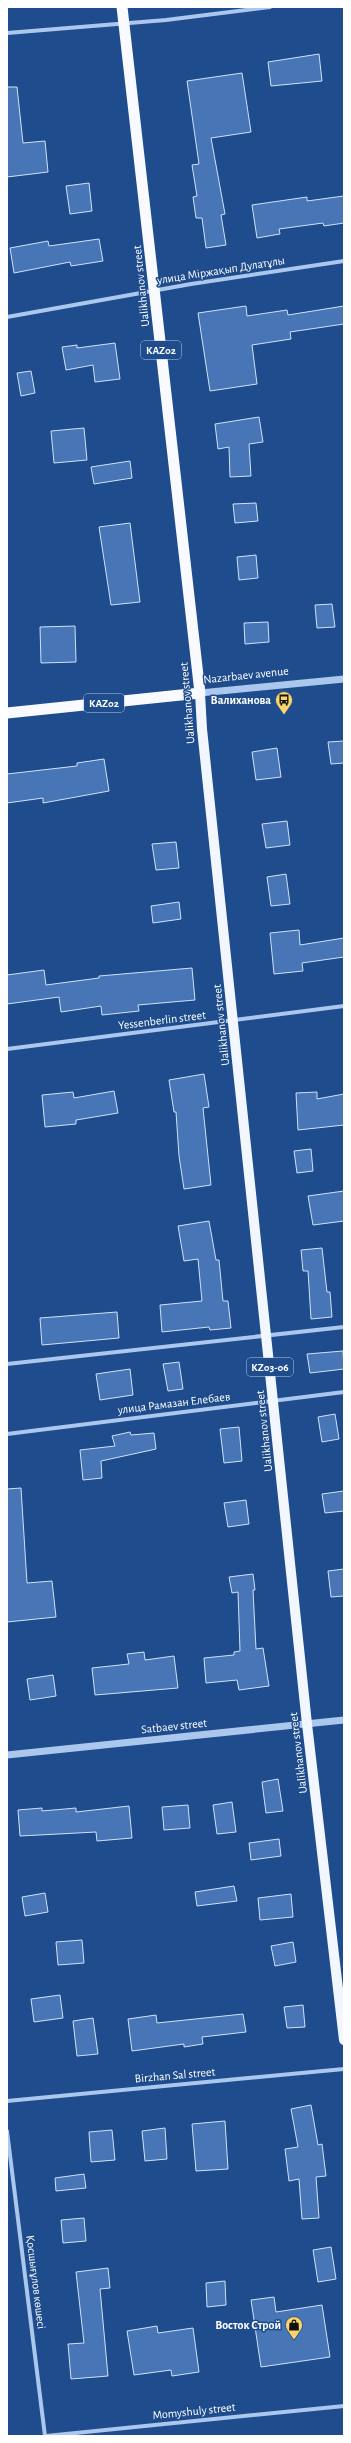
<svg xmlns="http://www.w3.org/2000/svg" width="351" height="2443" font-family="'Alegreya Sans',sans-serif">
<rect width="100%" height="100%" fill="#1e4c8d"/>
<!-- building -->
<g fill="#4775b5" stroke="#d1e2f9">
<polygon points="319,54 322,81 271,86 268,62"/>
<polygon points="242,73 251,132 211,138 225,214 221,215 226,245 206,248 202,218 196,218 193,197 197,196 192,165 199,164 187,81"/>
<polygon points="7,87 17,87 23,143 45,141 48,172 7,177"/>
<polygon points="89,183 92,211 70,214 66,186"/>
<polygon points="344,196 344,223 324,226 323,223 279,229 280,234 257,238 252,205 307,197 307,201"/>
<polygon points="99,239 103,261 71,266 70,262 14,273 10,248 48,241 49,246"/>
<polygon points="246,306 247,316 287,310 288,315 344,306 344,324 290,332 291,339 252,345 257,384 210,391 198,313"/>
<polygon points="115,343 120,379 95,382 93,365 66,370 62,347 77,345 77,348"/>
<polygon points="31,371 35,393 21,396 17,373"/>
<polygon points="259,417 263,442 249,444 251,476 230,477 229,447 218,449 215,424"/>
<polygon points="84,428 87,460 54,463 51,431"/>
<polygon points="130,461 132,478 94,484 91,467"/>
<polygon points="256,503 258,521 235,523 233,504"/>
<polygon points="130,523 140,602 111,605 99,527"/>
<polygon points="256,555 258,578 239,580 237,557"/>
<polygon points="332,604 335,627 317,628 315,605"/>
<polygon points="268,622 269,642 245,644 244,623"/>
<polygon points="75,626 76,662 41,663 40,627"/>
<polygon points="344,741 344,763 331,764 328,742"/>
<polygon points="277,748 281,777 256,780 252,752"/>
<polygon points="104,759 109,791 43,803 43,798 7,803 7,774 77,766 77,763"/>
<polygon points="287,821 290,845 266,848 262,824"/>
<polygon points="176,842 179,868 156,870 152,844"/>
<polygon points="286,874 290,904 271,906 267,877"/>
<polygon points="179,902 181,919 153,923 151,906"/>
<polygon points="299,930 300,945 344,938 344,957 302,963 303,971 274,974 270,933"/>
<polygon points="192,968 195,1000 138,1005 139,1011 102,1015 101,1006 61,1012 59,997 7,1004 7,975 44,970 46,985 99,978 99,976"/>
<polygon points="204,1074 209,1107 203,1108 211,1185 184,1189 179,1156 176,1112 174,1112 169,1080"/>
<polygon points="114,1091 118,1113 76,1120 76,1124 45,1127 42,1095 73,1092 74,1098"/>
<polygon points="317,1092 317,1099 344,1094 344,1125 298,1130 296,1093"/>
<polygon points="311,1149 313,1171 297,1173 294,1151"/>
<polygon points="344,1191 344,1221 313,1225 308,1196"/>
<polygon points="209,1221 216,1260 219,1260 223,1301 228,1301 231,1328 210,1330 209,1327 162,1332 160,1305 202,1301 198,1259 184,1261 178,1226"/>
<polygon points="322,1248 327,1292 330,1292 332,1317 311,1319 308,1271 303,1271 301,1250"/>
<polygon points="117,1312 119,1338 42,1345 40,1318"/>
<polygon points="343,1351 344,1369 310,1373 307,1354"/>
<polygon points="179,1362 183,1389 168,1391 163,1364"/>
<polygon points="130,1369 133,1395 100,1400 96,1374"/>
<polygon points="335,1414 339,1439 322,1442 318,1417"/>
<polygon points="239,1427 242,1461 224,1463 220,1429"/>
<polygon points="130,1432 131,1435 154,1433 156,1449 101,1461 102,1478 83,1480 80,1450 115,1446 112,1436"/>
<polygon points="21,1488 27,1583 52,1581 56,1617 7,1622 7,1489"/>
<polygon points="344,1491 344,1511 325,1513 322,1494"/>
<polygon points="246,1500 249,1524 228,1527 224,1503"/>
<polygon points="344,1569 344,1596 331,1597 328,1571"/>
<polygon points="253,1574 255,1590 253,1590 256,1649 263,1648 269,1686 239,1690 237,1680 206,1683 204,1658 234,1655 234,1652 240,1651 238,1592 232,1593 229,1577"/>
<polygon points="144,1652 145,1660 174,1656 178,1688 95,1695 92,1668 129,1664 127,1654"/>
<polygon points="53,1675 56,1696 30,1700 27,1679"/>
<polygon points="278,1779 283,1811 266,1813 262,1782"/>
<polygon points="232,1802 236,1832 217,1834 213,1805"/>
<polygon points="188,1805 190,1828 164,1830 162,1807"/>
<polygon points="129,1806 132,1838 97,1841 96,1832 20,1836 18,1810 42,1808 42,1811 76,1808 76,1812"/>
<polygon points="279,1839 281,1856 251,1860 249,1843"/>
<polygon points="234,1886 237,1901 197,1906 195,1892"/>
<polygon points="45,1893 48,1912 25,1916 22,1897"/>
<polygon points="291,1894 293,1917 260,1920 258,1898"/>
<polygon points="82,1940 84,1963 58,1965 56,1942"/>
<polygon points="293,1942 296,1962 275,1966 271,1946"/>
<polygon points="60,1995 63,2018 34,2022 31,1999"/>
<polygon points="303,2005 305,2027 287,2028 284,2007"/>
<polygon points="243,2014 246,2032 202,2037 203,2044 184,2047 184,2044 132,2051 128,2019 156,2015 157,2023"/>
<polygon points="93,2018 98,2054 77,2056 73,2021"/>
<polygon points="311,2105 318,2145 322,2144 326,2176 316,2177 319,2218 302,2219 299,2179 289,2181 285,2149 298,2147 291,2109"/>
<polygon points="225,2121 228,2169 196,2171 192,2124"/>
<polygon points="165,2128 167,2159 145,2161 142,2131"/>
<polygon points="112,2130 115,2160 91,2162 89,2132"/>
<polygon points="84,2174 86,2188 56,2191 55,2178"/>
<polygon points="84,2218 86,2241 63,2243 61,2220"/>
<polygon points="331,2247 336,2279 318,2282 313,2250"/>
<polygon points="108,2268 110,2288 100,2289 108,2376 71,2379 68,2344 84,2343 76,2272"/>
<polygon points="225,2281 226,2305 207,2307 206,2283"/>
<polygon points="274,2297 276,2312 322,2305 330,2357 261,2367 251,2300"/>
<polygon points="157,2326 158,2333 193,2328 199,2372 172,2376 171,2370 134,2375 127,2331"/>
</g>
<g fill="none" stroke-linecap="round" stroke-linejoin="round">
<!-- minor -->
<g stroke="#acc7ed" stroke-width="4">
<polyline points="7,33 166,20 270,7"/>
<polyline points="7,317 191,284 344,261"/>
<polyline points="7,1049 344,1006"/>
<polyline points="7,1364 344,1327"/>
<polyline points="7,1434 344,1392"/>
<polyline points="7,2101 344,2069"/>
<polyline points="7,2131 45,2436"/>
<polyline points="46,2436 344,2406"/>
</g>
<!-- tertiary -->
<g stroke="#acc7ed" stroke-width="7">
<polyline points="200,693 344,679"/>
<polyline points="7,1755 344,1720"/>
</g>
<!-- primary -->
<polyline stroke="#f2f6ff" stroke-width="10" points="200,693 202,729 307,1724 344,2040"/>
<!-- trunk -->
<polyline stroke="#f8faff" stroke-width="11" points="7,713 200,693 122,7"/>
</g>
<!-- icons -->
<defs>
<g id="bus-pin" transform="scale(0.9)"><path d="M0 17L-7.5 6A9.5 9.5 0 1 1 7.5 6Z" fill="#fbd56b" stroke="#1e4c8d"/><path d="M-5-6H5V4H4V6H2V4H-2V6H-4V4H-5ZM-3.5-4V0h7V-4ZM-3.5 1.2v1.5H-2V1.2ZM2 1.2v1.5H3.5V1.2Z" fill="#111"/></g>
<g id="shop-pin" transform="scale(0.9)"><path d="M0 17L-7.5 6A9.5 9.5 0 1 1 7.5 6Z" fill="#fbd56b" stroke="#1e4c8d"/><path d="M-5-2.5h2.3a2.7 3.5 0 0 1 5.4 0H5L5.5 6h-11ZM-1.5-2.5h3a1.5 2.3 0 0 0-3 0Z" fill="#111"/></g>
</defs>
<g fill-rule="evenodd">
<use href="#bus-pin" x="284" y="700"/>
<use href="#shop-pin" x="294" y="2325"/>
</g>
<g text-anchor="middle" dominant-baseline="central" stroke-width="3" stroke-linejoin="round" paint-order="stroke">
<!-- shield labels -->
<g fill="#1e4c8d" stroke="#bcc9dd" stroke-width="1">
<rect x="141" y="341" width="40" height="18" rx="3"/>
<rect x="84" y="694" width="40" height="18" rx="3"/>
<rect x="247" y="1358" width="46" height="18" rx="3"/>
</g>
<g font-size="11" font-weight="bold" fill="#fff">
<text x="161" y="350">KАZ02</text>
<text x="104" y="703">KАZ02</text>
<text x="270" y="1367">KZ03-06</text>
</g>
<!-- street labels -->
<g font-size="12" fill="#fff" stroke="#1e4c8d">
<text transform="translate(221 270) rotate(-9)">улица Міржақып Дулатұлы</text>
<text transform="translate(141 286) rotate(-96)">Ualikhanov street</text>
<text transform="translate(246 675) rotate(-6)">Nazarbaev avenue</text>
<text transform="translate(187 703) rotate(-95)">Ualikhanov street</text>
<text transform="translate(162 1020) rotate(-7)">Yessenberlin street</text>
<text transform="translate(221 1025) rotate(-96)">Ualikhanov street</text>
<text transform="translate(174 1403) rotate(-7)">улица Рамазан Елебаев</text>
<text transform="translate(264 1431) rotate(-96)">Ualikhanov street</text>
<text transform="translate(174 1726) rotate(-6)">Satbaev street</text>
<text transform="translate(298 1753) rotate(-97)">Ualikhanov street</text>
<text transform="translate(175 2075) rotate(-5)">Birzhan Sal street</text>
<text transform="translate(36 2282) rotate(83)">Қосшығұлов көшесі</text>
<text transform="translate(194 2411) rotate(-6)">Momyshuly street</text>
</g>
<!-- poi labels -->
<g font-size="12" font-weight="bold" fill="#fff" stroke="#1e4c8d" text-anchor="end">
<text x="271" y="700">Валиханова</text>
<text x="281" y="2325">Восток Строй</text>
</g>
</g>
<!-- border -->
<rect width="351" height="2443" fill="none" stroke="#ffffff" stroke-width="16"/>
</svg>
